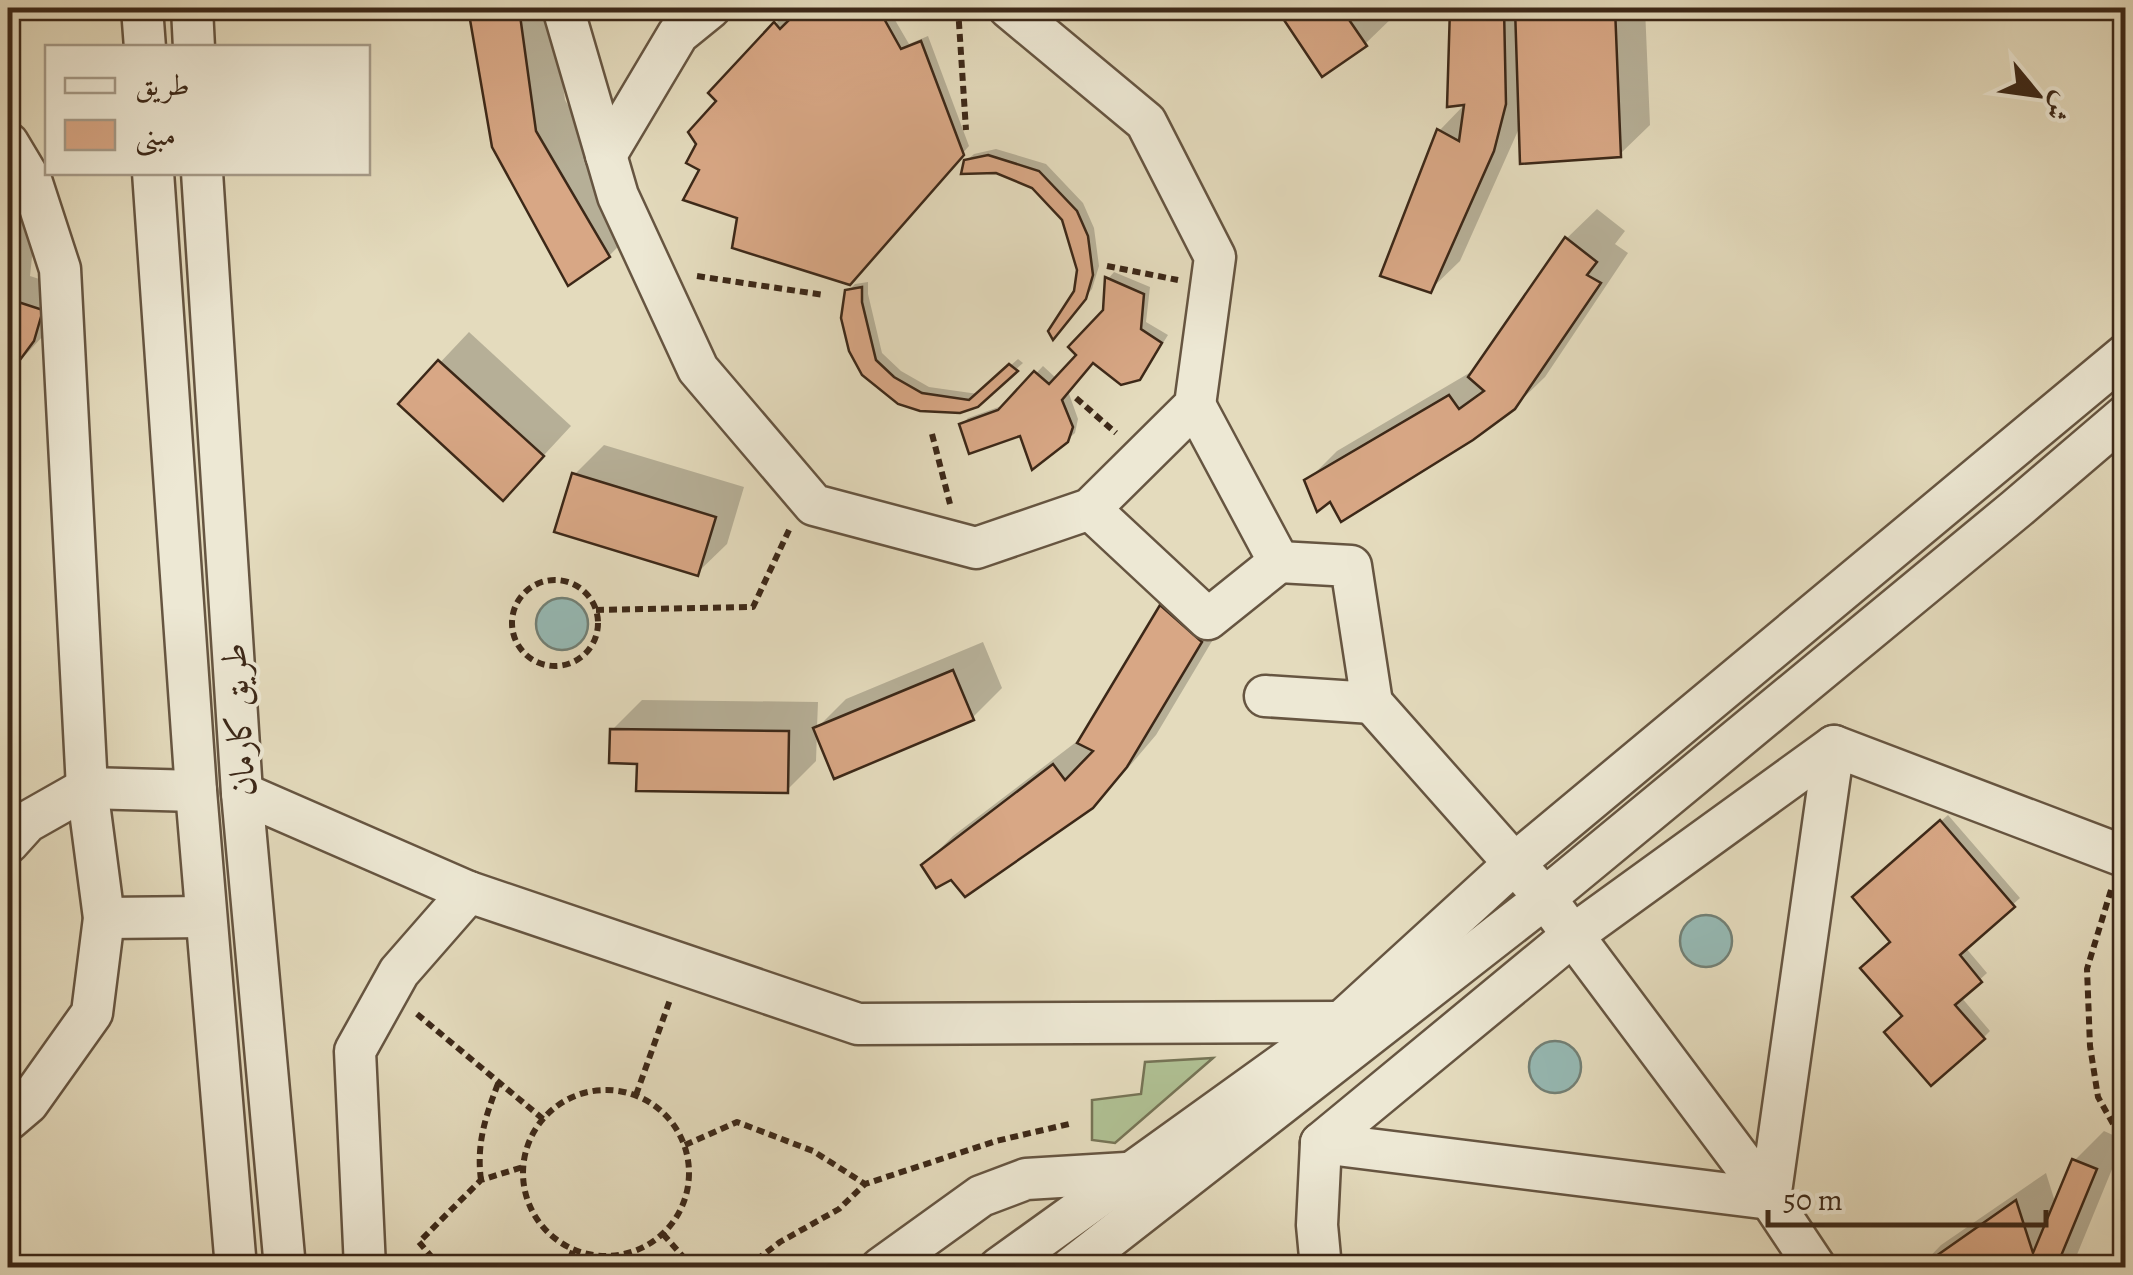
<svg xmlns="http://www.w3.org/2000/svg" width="2133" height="1275" font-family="Alegreya,Amiri,serif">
<rect width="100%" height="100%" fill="#e4dbbd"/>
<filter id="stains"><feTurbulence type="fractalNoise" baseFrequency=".002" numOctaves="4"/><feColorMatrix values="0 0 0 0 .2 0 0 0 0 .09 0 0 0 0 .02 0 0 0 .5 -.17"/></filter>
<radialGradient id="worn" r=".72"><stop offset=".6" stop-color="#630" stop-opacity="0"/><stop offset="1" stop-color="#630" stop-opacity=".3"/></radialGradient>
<!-- green -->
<polygon fill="#b0c194" stroke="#767456" stroke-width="2.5" points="1213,1058 1115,1143 1092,1140 1092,1100 1141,1094 1145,1062"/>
<!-- water -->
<g fill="#96bab5" stroke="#728076" stroke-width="2.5">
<circle cx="562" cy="624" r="26"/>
<circle cx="1706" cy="941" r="26"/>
<circle cx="1555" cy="1067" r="26"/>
</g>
<!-- shadow -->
<g fill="#0003">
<polygon points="470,8 552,8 565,100 638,226 609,256 495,146"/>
<polygon points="804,8 888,8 909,44 928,36 969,146 856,275 702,169 719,100 711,93 782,17 788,24"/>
<polygon points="1279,8 1390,8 1395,15 1365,44 1323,73"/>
<polygon points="1453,8 1645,8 1650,125 1620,154 1521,124 1460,261 1430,290 1439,131 1467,102 1450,104"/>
<polygon points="996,149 1046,164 1083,203 1094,228 1099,266 1092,289 1060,329 1077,292 1080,270 1064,219 1034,186 966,161 974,154"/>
<polygon points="8,157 36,219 30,276 64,287 56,316 42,337 8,374"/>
<polygon points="1597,209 1625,231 1615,244 1628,253 1545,377 1514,407 1331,499 1307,481 1337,451 1476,369 1567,238"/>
<polygon points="1114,272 1150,287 1146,322 1168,335 1146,370 1138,378 1094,360 1068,391 1078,419 1075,433 1067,440 961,425 968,418 1007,404 1043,366 1057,379 1080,355 1106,311 1108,279"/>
<polygon points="868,282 868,294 882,353 901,371 929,387 978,394 1018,359 1023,363 977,404 959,411 864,373 848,291 855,284"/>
<polygon points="469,332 571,426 532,468 401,404"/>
<polygon points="604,445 744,487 727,544 697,573 575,474"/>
<polygon points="1191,577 1230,611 1156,735 1122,775 1091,806 952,877 924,865 953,836 1084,736 1162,607"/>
<polygon points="983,642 1002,688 972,718 817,732 816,761 787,790 639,761 612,730 642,700 818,702 817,728 846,699"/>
<polygon points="1948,815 2020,898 1965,947 1987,973 1961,997 1990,1031 1983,1038 1905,1016 1893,941 1862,891"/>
<polygon points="2104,1131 2124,1140 2076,1257 2084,1268 1919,1268 1941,1245 2046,1173 2056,1205 2074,1161"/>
</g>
<!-- building -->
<g fill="#d8a785" stroke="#3c2818" stroke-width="2.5">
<polygon points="468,8 519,8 536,131 610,257 568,286 492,147"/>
<polygon points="801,8 812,8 817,14 825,8 878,8 901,49 921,41 964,155 850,285 732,248 737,218 683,200 699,170 686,163 696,144 688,132 716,101 708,93 774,22 780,29"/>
<polygon points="1276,8 1341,8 1367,46 1322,77"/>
<polygon points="1450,8 1504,8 1506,104 1494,151 1431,293 1380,276 1437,129 1459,141 1464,105 1447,107"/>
<polygon points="1515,8 1615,8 1621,157 1520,164"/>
<polygon points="988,155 1039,171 1077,211 1088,236 1093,275 1086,299 1053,340 1048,331 1074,291 1077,270 1062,220 1032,188 996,173 961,174 964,160"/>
<polygon points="8,225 15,243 9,299 43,310 34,341 8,376"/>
<polygon points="1565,237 1597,262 1587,275 1601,283 1515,409 1473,440 1341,522 1330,502 1317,512 1304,480 1449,395 1459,409 1484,391 1468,377"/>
<polygon points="1105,277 1144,294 1141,329 1162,343 1140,380 1121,385 1093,363 1062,400 1073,427 1068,442 1032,470 1020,436 969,454 959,424 998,410 1034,371 1049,384 1076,355 1068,347 1103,310"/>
<polygon points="862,287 862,302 876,360 894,377 922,393 969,400 1009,364 1018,371 978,407 960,413 920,411 898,404 862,375 849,351 841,318 845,290"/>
<polygon points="438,360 544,456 503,501 398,404"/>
<polygon points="572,473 716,517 698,576 554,532"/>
<polygon points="1160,605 1202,642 1127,767 1093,808 965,897 951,880 936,888 921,865 1053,764 1065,780 1093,751 1077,743"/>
<polygon points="953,670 974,720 834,779 813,728"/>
<polygon points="610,729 789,731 788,793 636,791 637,764 609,763"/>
<polygon points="1940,820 2015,907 1960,955 1982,982 1955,1005 1985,1039 1931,1086 1884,1032 1902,1016 1860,968 1890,942 1852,897"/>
<polygon points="2072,1159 2097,1169 2056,1268 1919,1268 2016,1200 2033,1253"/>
</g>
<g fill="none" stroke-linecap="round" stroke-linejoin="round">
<!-- minor casing -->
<g stroke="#665541" stroke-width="45">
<g id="minor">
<polyline points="142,8 145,48"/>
<polyline points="192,8 194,48"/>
<polyline points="563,8 618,196 698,369 814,505 976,548 1090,509 1195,405 1215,257 1146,122 1009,8"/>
<polyline points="8,143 32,183 60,269 87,788 104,918 92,1013 28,1103 8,1120"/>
<polyline points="606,155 678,34 710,8"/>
<polyline points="153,172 196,791 236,1268"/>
<polyline points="202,172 242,793 285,1268"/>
<polyline points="1090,509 1208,619 1279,562 1195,405"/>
<polyline points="1265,696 1372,703 1351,566 1279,562"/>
<polyline points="1372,703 1545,898 1770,1199 1816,1268"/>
<polyline points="242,793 469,892"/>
<polyline points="8,843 27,822 87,788 196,791"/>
<polyline points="104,918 206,917"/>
<polyline points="1321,1143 1770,1199 1834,746 2126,857"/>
<polyline points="365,1268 355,1051 399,972 469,892 858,1024 1341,1022"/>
<polyline points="881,1268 981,1196 1026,1179 1126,1173"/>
<polyline points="999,1268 1341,1022 1515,863 2126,354"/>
<polyline points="1071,1268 1545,898 2016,509 2126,415"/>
<polyline points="1321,1268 1317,1225 1321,1143 1573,935 1834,746"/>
</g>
</g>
<!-- path -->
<g stroke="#3c2818" stroke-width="6" stroke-dasharray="8 5" stroke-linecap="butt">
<polyline points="958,8 966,130"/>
<polyline points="1107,266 1178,280"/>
<polyline points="697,276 824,295"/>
<polyline points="1076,398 1116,433"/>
<polyline points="932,434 950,504"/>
<circle cx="555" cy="623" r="43"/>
<polyline points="596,610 753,607 790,528"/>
<polyline points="2111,890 2087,969 2090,1046 2098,1097 2126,1147"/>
<polyline points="417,1014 543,1119"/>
<circle cx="606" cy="1173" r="83"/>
<polyline points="636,1095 671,997"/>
<polyline points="685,1145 737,1122 813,1151 865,1184"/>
<path d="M481 1180C476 1143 486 1115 499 1081"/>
<polyline points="663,1234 693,1268"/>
<polyline points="441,1268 419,1242 481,1180 523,1167"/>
<polyline points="566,1268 573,1251"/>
<polyline points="746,1268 780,1242 839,1209 865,1184 996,1141 1069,1124"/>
</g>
<!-- minor -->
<use href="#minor" stroke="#ede8d4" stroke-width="40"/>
</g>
<g text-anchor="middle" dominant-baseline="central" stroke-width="8" stroke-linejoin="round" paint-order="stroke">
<!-- street labels -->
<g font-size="35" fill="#3c2818" stroke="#ede8d4">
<text transform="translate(238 720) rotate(-94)">طريق كارمان</text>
</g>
</g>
<!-- margin -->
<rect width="2133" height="1275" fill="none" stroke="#e4dbbd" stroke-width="40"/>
<rect x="10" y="10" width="2113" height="1255" fill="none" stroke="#3c2818" stroke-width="5"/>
<rect x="20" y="20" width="2093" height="1235" fill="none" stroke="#3c2818" stroke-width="2.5"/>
<!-- legend -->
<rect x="45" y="45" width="325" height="130" fill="#ede8d4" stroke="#a69b89" stroke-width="2.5"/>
<rect x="65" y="78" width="50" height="15" fill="#ede8d4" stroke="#a69b89" stroke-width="2.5"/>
<text x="135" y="95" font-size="30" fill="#3c2818">طريق</text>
<rect x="65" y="120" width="50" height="30" fill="#d8a785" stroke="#a69b89" stroke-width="2.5"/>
<text x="135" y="145" font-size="30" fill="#3c2818">مبنى</text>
<!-- north arrow -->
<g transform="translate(2038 95) rotate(119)" stroke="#ede8d4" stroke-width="8" paint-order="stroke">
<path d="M0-8L18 38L0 25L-18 38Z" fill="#3c2818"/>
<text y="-15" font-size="28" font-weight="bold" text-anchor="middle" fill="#3c2818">ش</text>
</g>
<!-- scale -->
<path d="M1768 1210v15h278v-15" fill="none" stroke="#3c2818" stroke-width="5"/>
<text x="1783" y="1210" font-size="30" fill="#3c2818" stroke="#ede8d4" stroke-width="8" paint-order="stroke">50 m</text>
<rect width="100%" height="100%" filter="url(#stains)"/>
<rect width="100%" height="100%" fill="url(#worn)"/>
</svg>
